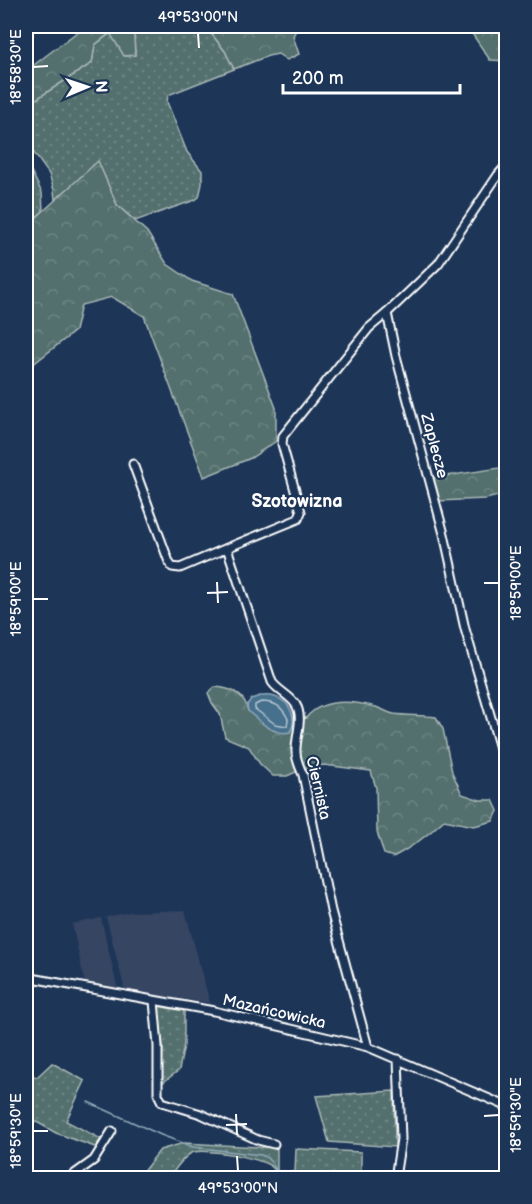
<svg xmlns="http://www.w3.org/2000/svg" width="532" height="1204" font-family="'Balsamiq Sans',sans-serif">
<defs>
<pattern id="grass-dots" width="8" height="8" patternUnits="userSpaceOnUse" patternTransform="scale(1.5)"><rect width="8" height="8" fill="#53706e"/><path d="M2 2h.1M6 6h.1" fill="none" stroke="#6d8584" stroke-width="1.8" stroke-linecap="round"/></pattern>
<pattern id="forest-crowns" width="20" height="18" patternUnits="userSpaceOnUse" patternTransform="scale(1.5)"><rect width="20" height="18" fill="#53706e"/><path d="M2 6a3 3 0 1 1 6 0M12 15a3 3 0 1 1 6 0" fill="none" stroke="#6d8584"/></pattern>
</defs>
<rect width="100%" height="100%" fill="#1d3557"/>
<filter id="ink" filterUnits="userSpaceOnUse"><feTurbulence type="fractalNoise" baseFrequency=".0167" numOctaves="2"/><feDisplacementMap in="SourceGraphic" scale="12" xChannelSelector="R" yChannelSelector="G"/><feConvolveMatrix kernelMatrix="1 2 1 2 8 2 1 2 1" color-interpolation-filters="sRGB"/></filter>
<g filter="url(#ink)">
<!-- built -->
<g fill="#344462">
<polygon points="185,910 210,1003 125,991 106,917 130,912"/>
<polygon points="101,918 118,990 85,984 72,924"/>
</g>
<!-- grass -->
<g fill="url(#grass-dots)" stroke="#a9b8b6" stroke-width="1.5">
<polygon points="137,26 222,26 210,32 225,51 234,69 168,95 167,102 187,152 202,171 202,184 199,197 195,200 135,221 117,205 98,162 55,200 54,190 49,174 26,142 26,108 33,101 92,63 95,45 111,33 125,56 135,55 134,37"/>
<polygon points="26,161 42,193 43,211 26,227"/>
<polygon points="158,1006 184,1011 184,1045 179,1070 161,1084 163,1047"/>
<polygon points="52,1063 85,1081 66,1121 101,1139 95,1147 56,1133 26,1116 26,1074 37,1077"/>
<polygon points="394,1091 395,1147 329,1142 316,1096"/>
<path d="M184 1143 277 1148V1171L295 1172 296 1149 361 1152V1178H277C276 1175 276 1172 274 1169 265 1158 201 1147 191 1153 181 1159 175 1170 169 1178H138L160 1150Z"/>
</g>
<!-- forest -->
<g fill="url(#forest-crowns)" stroke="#a9b8b6" stroke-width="1.5">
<polygon points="85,26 137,26 134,37 135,55 124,56 110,33 95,45 92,63 33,101 26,108 26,71"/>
<polygon points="222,26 298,26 293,36 299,54 287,60 278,54 268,56 234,69 225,51 210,32"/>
<polygon points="463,26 506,26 506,61 490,60 473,35"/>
<polygon points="98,161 117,205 147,232 167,264 192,281 233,294 276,408 276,441 251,458 204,477 144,316 112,297 81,305 75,331 31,366 26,383 26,227"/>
<polygon points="506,467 506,494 486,499 437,501 432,478"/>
<path d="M215 687C230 688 245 694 248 711L294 726V718H306C322 698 353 701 376 707 382 709 388 713 394 714 408 716 422 715 436 717L443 729 452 772 462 794 480 800H493L498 811 493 821 474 826 444 820C428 835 413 847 393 857L384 854 377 832 376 788 371 771 324 765 305 768 287 776H273L260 764 249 747 225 737 220 714 212 703 208 693Z"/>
</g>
<!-- water -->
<path fill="#46708d" stroke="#90a9bb" stroke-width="1.5" d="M260 696C264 696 270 695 275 697 290 701 298 719 290 732 274 736 259 721 248 711L247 705 251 699Z"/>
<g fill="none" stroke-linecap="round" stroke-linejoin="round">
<!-- shore -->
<path stroke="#b5c6d1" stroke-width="1.5" d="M261 702C275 702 282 706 288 719L287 726 275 724 255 709V705Z"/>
<!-- stream -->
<path stroke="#90a9bb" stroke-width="1.5" d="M88 1102 161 1135 193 1147 261 1155C264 1156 267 1157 269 1160 275 1165 276 1175 285 1176 304 1179 311 1168 332 1178"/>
<!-- minor casing -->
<g stroke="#fff" stroke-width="11">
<g id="minor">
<polyline points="26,27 28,34"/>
<polyline points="506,166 498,175 438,264 387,313 396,356 444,534 465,629 506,769"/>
<path d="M133 464 169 562 172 567 180 568 227 548 272 682C278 691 291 696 296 705 304 718 295 738 296 752 296 760 300 768 303 775L331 911 368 1047"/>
<polyline points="227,548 298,519 301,512 282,444 283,436 369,328 387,313"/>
<polyline points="26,977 214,1011 368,1047 506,1106"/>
<polyline points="154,1001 158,1046 158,1094 162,1102 201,1114 258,1140 274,1144"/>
<polyline points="69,1178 94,1160 112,1131"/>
<polyline points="395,1178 401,1139 398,1059"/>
</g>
</g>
<!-- minor -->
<use href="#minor" stroke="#1d3557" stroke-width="7"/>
</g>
</g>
<!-- ticks -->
<path fill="none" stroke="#fff" stroke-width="2" d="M198 33 199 48M33 67 48 66M217 582 218 603M484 583H499M207 593 228 592M33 599H48M236 1114 237 1135M484 1116 499 1115M226 1125 247 1124M33 1131H48M237 1156 238 1171"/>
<g text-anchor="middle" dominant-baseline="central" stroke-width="4.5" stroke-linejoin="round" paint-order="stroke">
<!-- street labels -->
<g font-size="16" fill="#fff" stroke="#1d3557">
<text transform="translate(434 446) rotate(75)">Zaplecze</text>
<text transform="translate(318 788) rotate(77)">Ciernista</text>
<text transform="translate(274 1012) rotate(13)">Mazańcowicka</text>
</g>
<!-- neighbourhood labels -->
<g font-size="18" font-weight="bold" fill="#fff" stroke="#1d3557">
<text x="297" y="501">Szotowizna</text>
</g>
</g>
<!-- margin -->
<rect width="532" height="1204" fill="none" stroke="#1d3557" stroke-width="66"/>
<!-- north arrow -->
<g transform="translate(87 87) rotate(88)" stroke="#1d3557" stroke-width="4.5" paint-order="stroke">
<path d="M0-4.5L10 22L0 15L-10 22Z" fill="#ffffff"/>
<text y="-9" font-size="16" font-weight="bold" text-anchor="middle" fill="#ffffff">N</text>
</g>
<!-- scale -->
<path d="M283 84v9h177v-9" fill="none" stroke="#ffffff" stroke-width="3"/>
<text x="292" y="84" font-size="18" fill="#ffffff" stroke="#1d3557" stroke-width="4.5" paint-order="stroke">200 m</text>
<rect x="33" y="33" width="466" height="1138" fill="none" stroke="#fff" stroke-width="2"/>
<g font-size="15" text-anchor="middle" fill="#fff">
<text x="198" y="22">49°53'00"N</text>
<text transform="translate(16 67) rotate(-90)" y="5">18°58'30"E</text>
<text transform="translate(516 583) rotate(-90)" y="5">18°59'00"E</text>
<text transform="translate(16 599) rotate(-90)" y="5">18°59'00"E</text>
<text transform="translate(516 1115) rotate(-90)" y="5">18°59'30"E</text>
<text transform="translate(16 1131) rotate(-90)" y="5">18°59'30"E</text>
<text x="238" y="1193">49°53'00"N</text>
</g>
</svg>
